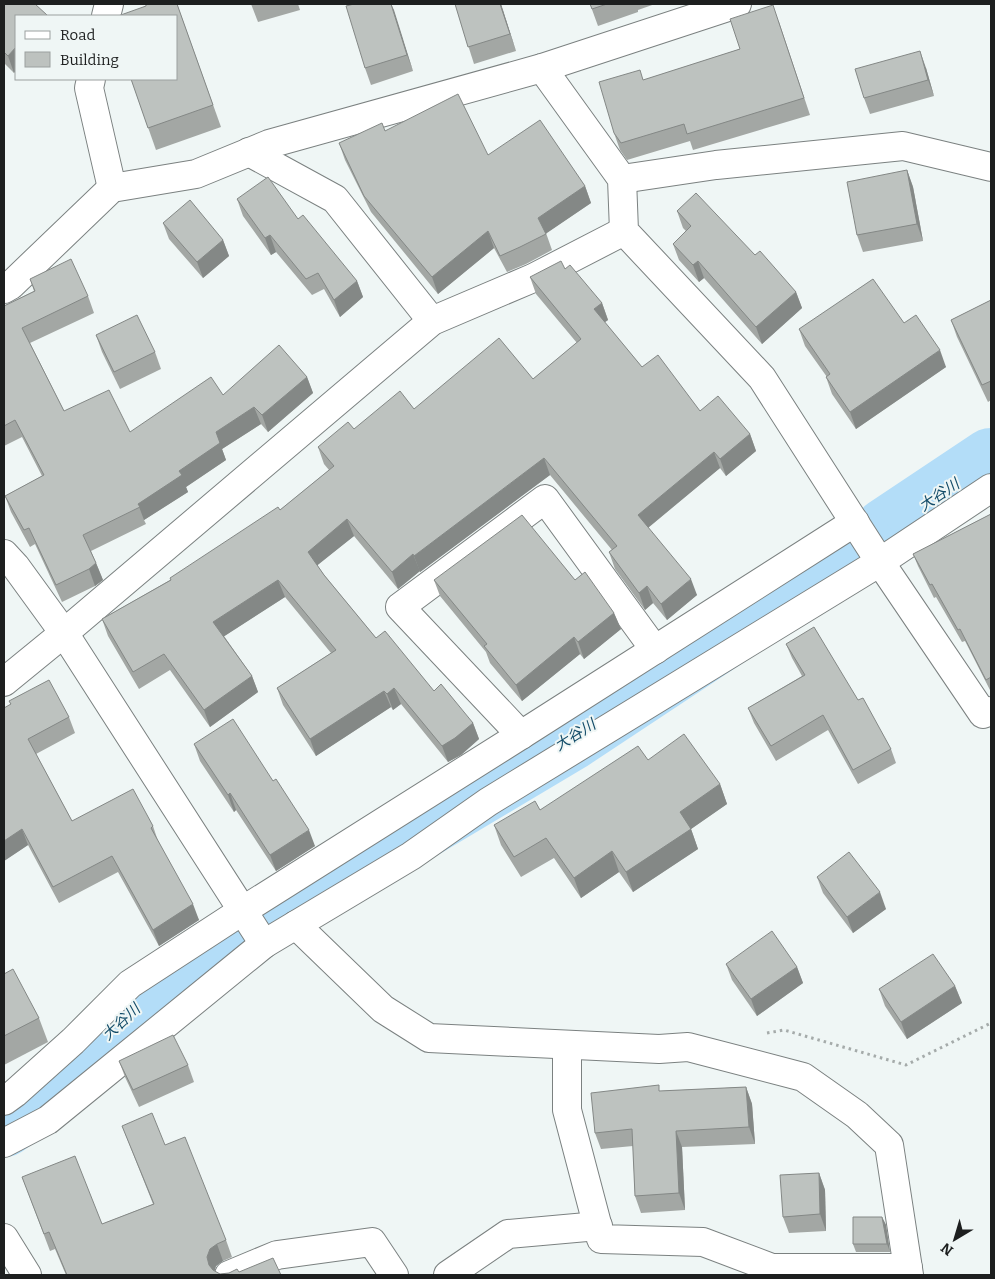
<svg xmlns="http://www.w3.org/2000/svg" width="995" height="1279" font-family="Bitter,'Noto Sans JP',serif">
<rect width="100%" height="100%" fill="#eff6f5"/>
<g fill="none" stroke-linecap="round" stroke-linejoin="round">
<!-- river -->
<g stroke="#b3ddf8" stroke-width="64">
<polyline points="886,530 991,460"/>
<polyline points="280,912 570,739 863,545"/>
<path d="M4 1125C25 1111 44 1094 62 1077 88 1052 114 1027 141 1004 174 975 211 953 248 931"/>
</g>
<!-- minor casing -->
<g stroke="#7b8180" stroke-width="30">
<g id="minor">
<polyline points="106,16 109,4"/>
<polyline points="542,68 622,179 624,231 762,378 880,562 983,714 991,711"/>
<polyline points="91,79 89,88 112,188"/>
<polyline points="249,152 335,199 432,321"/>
<polyline points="622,179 716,165 903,146 991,167"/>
<polyline points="4,289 11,285 112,188 196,174 269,144 542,68 737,4"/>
<polyline points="4,554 16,567 64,633 264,944"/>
<polyline points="4,682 64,633 432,321 533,278 624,231"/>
<polyline points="521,735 400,607 545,499 655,650"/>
<polyline points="296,925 383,1009 429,1038 659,1049 688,1047 803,1077 857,1115 889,1145 909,1275"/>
<polyline points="567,1045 567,1110 601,1239 703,1242 772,1268 908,1268"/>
<polyline points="4,1101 15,1093 73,1041 130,984 242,911 521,735 855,522"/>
<polyline points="4,1238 27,1275"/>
<polyline points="229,1275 277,1255 372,1242 394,1275"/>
<polyline points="448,1275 508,1234 598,1226"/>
</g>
</g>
<!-- tertiary casing -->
<g stroke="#7b8180" stroke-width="30">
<polyline id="tertiary" points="4,1143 48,1120 264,944 411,856 488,802 880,562 991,488"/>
</g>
<!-- path -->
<polyline stroke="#a5abaa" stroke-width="3" stroke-dasharray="2.5 4" stroke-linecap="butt" points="767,1033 784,1030 906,1065 991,1023"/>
<!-- minor -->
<use href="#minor" stroke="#fff" stroke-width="28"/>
<!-- tertiary -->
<use href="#tertiary" stroke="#fff" stroke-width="28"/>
</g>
<!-- wall -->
<g fill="#a3a7a4">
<polygon points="4,4 16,16 16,70 14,73 4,63"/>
<polygon points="177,4 221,127 156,150 131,79"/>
<polygon points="251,4 298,4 300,10 258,22"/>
<polygon points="354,4 391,4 413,71 371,85 365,68"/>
<polygon points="455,4 501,4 516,51 474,64"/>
<polygon points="590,4 655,4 638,10 638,12 598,26"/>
<polygon points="779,22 810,115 693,150 690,141 627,160 620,150 614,133 644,80 740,49"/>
<polygon points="926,68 934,96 870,114 864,98"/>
<polygon points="385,131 488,155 585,186 591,203 546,233 552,250 526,264 507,272 494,248 438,294 371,212 345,160 339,143"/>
<polygon points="907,170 913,187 923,241 863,252 857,235"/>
<polygon points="237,199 298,219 357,281 363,297 340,317 324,289 312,295 276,252 271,255 243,216"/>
<polygon points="677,211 755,255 796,292 802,308 762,344 704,278 699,282 679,260 673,244 686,231 683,228"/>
<polygon points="163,223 223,240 229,256 203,278 169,239"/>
<polygon points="565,269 602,303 608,320 604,322 642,367 700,411 750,434 756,451 726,476 720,468 648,528 697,595 667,620 653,603 645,610 615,569 609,552 612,550 550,475 420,572 420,571 398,589 354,536 317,565 324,575 376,638 434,691 473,723 479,739 461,755 448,762 401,704 393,710 391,707 316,756 283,705 277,688 331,653 285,597 224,636 252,676 258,692 210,727 170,670 139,689 108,636 102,619 170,580 280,510 329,470 324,464 318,447 354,429 414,409 533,379 577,343 536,294 530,277"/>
<polygon points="30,279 88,296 94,313 30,343 64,411 130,432 223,395 307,377 313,393 268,432 261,424 222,449 226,460 186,487 188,492 144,520 146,524 91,551 96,563 103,580 95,586 62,602 35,544 30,547 11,512 5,496 42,476 22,437 4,446 4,306 34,291"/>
<polygon points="991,300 991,400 988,402 957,337 951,320"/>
<polygon points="904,323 946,367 856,429 832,394 826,377 827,377 805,346 799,329"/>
<polygon points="96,335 155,352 161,369 120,389 102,352"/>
<polygon points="991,514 991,692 965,641 962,642 936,597 934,598 918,566 913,554"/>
<polygon points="434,580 575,580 614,613 621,629 584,659 580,654 522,701 490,663 486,652 440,596"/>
<polygon points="786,644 891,749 896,763 858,784 828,730 776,761 754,723 748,708 802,676 792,658"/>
<polygon points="9,701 69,717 75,733 36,754 72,821 153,826 158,841 199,920 159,946 118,872 59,903 28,845 4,861 4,708 11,705"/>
<polygon points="194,744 315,846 276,871 236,810 234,812 200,761"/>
<polygon points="648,760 720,784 727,804 691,829 698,849 633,892 619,872 581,898 554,858 521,877 501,845 494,825 540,810"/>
<polygon points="817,877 886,909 853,933 823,893"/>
<polygon points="726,964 797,967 803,983 757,1016 732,980"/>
<polygon points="4,974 39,1018 48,1042 4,1065"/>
<polygon points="955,986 962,1003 907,1039 885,1006 879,989"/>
<polygon points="119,1061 188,1065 194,1082 139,1107 125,1077"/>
<polygon points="746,1087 752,1104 755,1144 682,1147 685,1210 641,1213 635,1196 633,1146 601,1149 595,1133 661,1091"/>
<polygon points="122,1126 165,1145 226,1240 232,1257 223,1261 216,1266 214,1271 220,1274 239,1272 281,1275 66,1275 55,1249 50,1251 22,1177 102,1224 153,1204"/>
<polygon points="819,1173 825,1190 826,1231 789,1233 783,1217"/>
<polygon points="882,1217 886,1225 890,1252 856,1252 853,1244"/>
</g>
<!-- shaded-wall -->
<g fill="#848886">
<polygon points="391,4 394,10 413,71 407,55"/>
<polygon points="500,4 501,4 516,51 510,34"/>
<polygon points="16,47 16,70 14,73 8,56"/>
<polygon points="920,51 926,68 934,96 928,80"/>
<polygon points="907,170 913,187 923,241 917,224"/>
<polygon points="585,186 591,203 544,235 538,218"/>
<polygon points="488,231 494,248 438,294 432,277"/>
<polygon points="270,235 276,252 271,255 265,238"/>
<polygon points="223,240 229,256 203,278 197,262"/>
<polygon points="698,261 704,278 699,282 693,265"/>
<polygon points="357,281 363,297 340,317 334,300"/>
<polygon points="796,292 802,308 762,344 756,327"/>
<polygon points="602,303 608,320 600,326 594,309"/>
<polygon points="940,350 946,367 856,429 850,412"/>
<polygon points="307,377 313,393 268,432 262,415"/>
<polygon points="254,407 261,424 222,449 226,460 186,487 188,492 144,520 138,504 179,471 216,432"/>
<polygon points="750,434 756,451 726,476 720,459"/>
<polygon points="714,452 720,468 644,531 638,515"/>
<polygon points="544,458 550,475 420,572 414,556"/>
<polygon points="347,519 354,536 314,568 308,552"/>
<polygon points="413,554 420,571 398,589 392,572"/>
<polygon points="96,563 103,580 95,586 89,569"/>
<polygon points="691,579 697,595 667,620 661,604"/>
<polygon points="278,580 285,597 220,639 213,622"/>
<polygon points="647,586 653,603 645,610 639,593"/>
<polygon points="614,613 621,629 584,659 578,642"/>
<polygon points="574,637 580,654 522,701 516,685"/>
<polygon points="252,676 258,692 210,727 204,710"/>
<polygon points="394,688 401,704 393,710 387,694"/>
<polygon points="384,691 391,707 316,756 310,739"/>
<polygon points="473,723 479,739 461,755 448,762 442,746"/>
<polygon points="720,784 727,804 691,829 698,849 633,892 626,872 680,812"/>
<polygon points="230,793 236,810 234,812 228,795"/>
<polygon points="22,829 28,845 4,861 4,841"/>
<polygon points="309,830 315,846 276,871 270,855"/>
<polygon points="612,851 619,872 581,898 574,878"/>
<polygon points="880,892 886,909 853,933 847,917"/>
<polygon points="193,904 199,920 159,946 153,930"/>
<polygon points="797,967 803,983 757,1016 751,999"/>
<polygon points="955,986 962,1003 907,1039 901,1022"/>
<polygon points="746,1087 752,1104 755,1144 749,1127"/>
<polygon points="676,1131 682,1147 685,1210 679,1193"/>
<polygon points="819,1173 825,1190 826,1231 820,1214"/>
<polygon points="882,1217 886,1225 890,1252 887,1244"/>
<polygon points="217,1244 223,1261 216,1266 214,1273 209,1265 207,1257 210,1249"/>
</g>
<!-- building -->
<g fill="#bdc2bf" stroke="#848886">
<polygon points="4,4 35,4 47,15 45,16 16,16 16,47 8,56 4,52"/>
<polygon points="146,4 177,4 213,105 148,128 131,79 176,79 176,16 118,16 146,6"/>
<polygon points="354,4 391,4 407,55 365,68 346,6"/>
<polygon points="455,4 500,4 510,34 468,47"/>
<polygon points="590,4 607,4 592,9"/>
<polygon points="773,5 804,98 687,134 684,124 621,143 614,133 599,82 640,70 643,80 740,49 730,19"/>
<polygon points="920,51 928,80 864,98 855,69"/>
<polygon points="458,94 488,155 540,120 585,186 538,218 546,234 520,247 500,256 488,231 432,277 364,196 339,143 382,123 385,131"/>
<polygon points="907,170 917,224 857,235 847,182"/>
<polygon points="268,177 298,219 303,215 357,281 334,300 318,273 306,279 270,235 265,238 237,199"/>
<polygon points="696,193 755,255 760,251 796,292 756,327 698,261 693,265 673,244 691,226 677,211"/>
<polygon points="190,200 223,240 197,262 163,223"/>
<polygon points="71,259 88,296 22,328 64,411 109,390 130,432 211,377 223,395 279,345 307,377 262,415 254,407 216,432 220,443 179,471 182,475 138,504 140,507 83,535 96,563 89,569 56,585 29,528 24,530 5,496 44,475 15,420 4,426 4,306 35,291 30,279"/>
<polygon points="561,261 565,269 570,265 602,303 594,309 642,367 658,355 700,411 718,396 750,434 720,459 714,452 638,515 691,579 661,604 647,586 639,593 609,552 617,546 544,458 414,556 413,554 392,572 347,519 308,552 324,575 376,638 385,631 434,691 441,684 473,723 455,738 442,746 394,688 387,694 384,691 310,739 277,688 336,650 278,580 213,622 252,676 204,710 164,654 133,672 102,619 171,580 170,578 278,507 280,510 334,466 318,447 348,422 354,429 400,391 414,409 499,338 533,379 581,339 530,277"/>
<polygon points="873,279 904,323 916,315 940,350 850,412 826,377 830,374 799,329"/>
<polygon points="991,300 991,381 982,385 951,320"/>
<polygon points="137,315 155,352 114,372 96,335"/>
<polygon points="991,514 991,677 986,680 960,629 958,630 932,584 930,585 913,554"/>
<polygon points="522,515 575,580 585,572 614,613 578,642 574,637 516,685 484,646 487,644 434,580"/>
<polygon points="814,627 858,700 863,698 891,749 853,770 823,715 771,746 748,708 805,675 786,644"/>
<polygon points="49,680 69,717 28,739 72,821 133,789 153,826 151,828 193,904 153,930 112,856 53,887 22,829 4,841 4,708 11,704 9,701"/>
<polygon points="233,719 273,781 276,779 309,830 270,855 230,793 228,795 194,744"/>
<polygon points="684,734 720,784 680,812 691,829 626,872 612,851 574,878 546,838 514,857 494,825 535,801 540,810 638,746 648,760"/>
<polygon points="849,852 880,892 847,917 817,877"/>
<polygon points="772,931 797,967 751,999 726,964"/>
<polygon points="933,954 955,986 901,1022 879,989"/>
<polygon points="13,969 39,1018 4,1036 4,974"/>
<polygon points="173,1035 188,1065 133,1090 119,1061"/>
<polygon points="659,1085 659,1091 746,1087 749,1127 676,1131 679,1193 635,1196 632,1129 595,1133 591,1093"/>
<polygon points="152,1113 165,1145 185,1137 226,1240 217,1244 210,1249 207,1257 209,1265 213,1270 220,1274 229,1273 237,1269 239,1272 273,1258 281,1275 67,1275 49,1232 44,1234 22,1177 75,1156 102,1224 154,1204 122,1126"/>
<polygon points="819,1173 820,1214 783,1217 780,1175"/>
<polygon points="853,1217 882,1217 887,1244 853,1244"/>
</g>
<g text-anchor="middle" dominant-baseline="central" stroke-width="4" stroke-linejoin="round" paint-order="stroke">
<!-- water labels -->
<g font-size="15" font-style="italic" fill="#134c69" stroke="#eff6f5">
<text transform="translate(939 495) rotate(-34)">大谷川</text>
<text transform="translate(575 735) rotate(-32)">大谷川</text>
<text transform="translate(121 1022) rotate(-43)">大谷川</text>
</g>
</g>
<!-- border -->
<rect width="995" height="1279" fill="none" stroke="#1d1f1f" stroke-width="10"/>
<!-- legend -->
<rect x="15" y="15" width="162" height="65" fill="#eff6f5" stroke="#9ba09f"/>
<rect x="25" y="31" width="25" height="8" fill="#ffffff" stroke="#9ba09f"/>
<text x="60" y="40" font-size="15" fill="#1d1f1f">Road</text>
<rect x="25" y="52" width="25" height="15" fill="#bdc2bf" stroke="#9ba09f"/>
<text x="60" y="65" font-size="15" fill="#1d1f1f">Building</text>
<!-- north arrow -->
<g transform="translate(955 1239) rotate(218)" stroke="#eff6f5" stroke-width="4" paint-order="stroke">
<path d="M0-4L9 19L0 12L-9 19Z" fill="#1d1f1f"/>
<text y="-8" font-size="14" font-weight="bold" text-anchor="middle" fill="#1d1f1f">N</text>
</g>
</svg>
